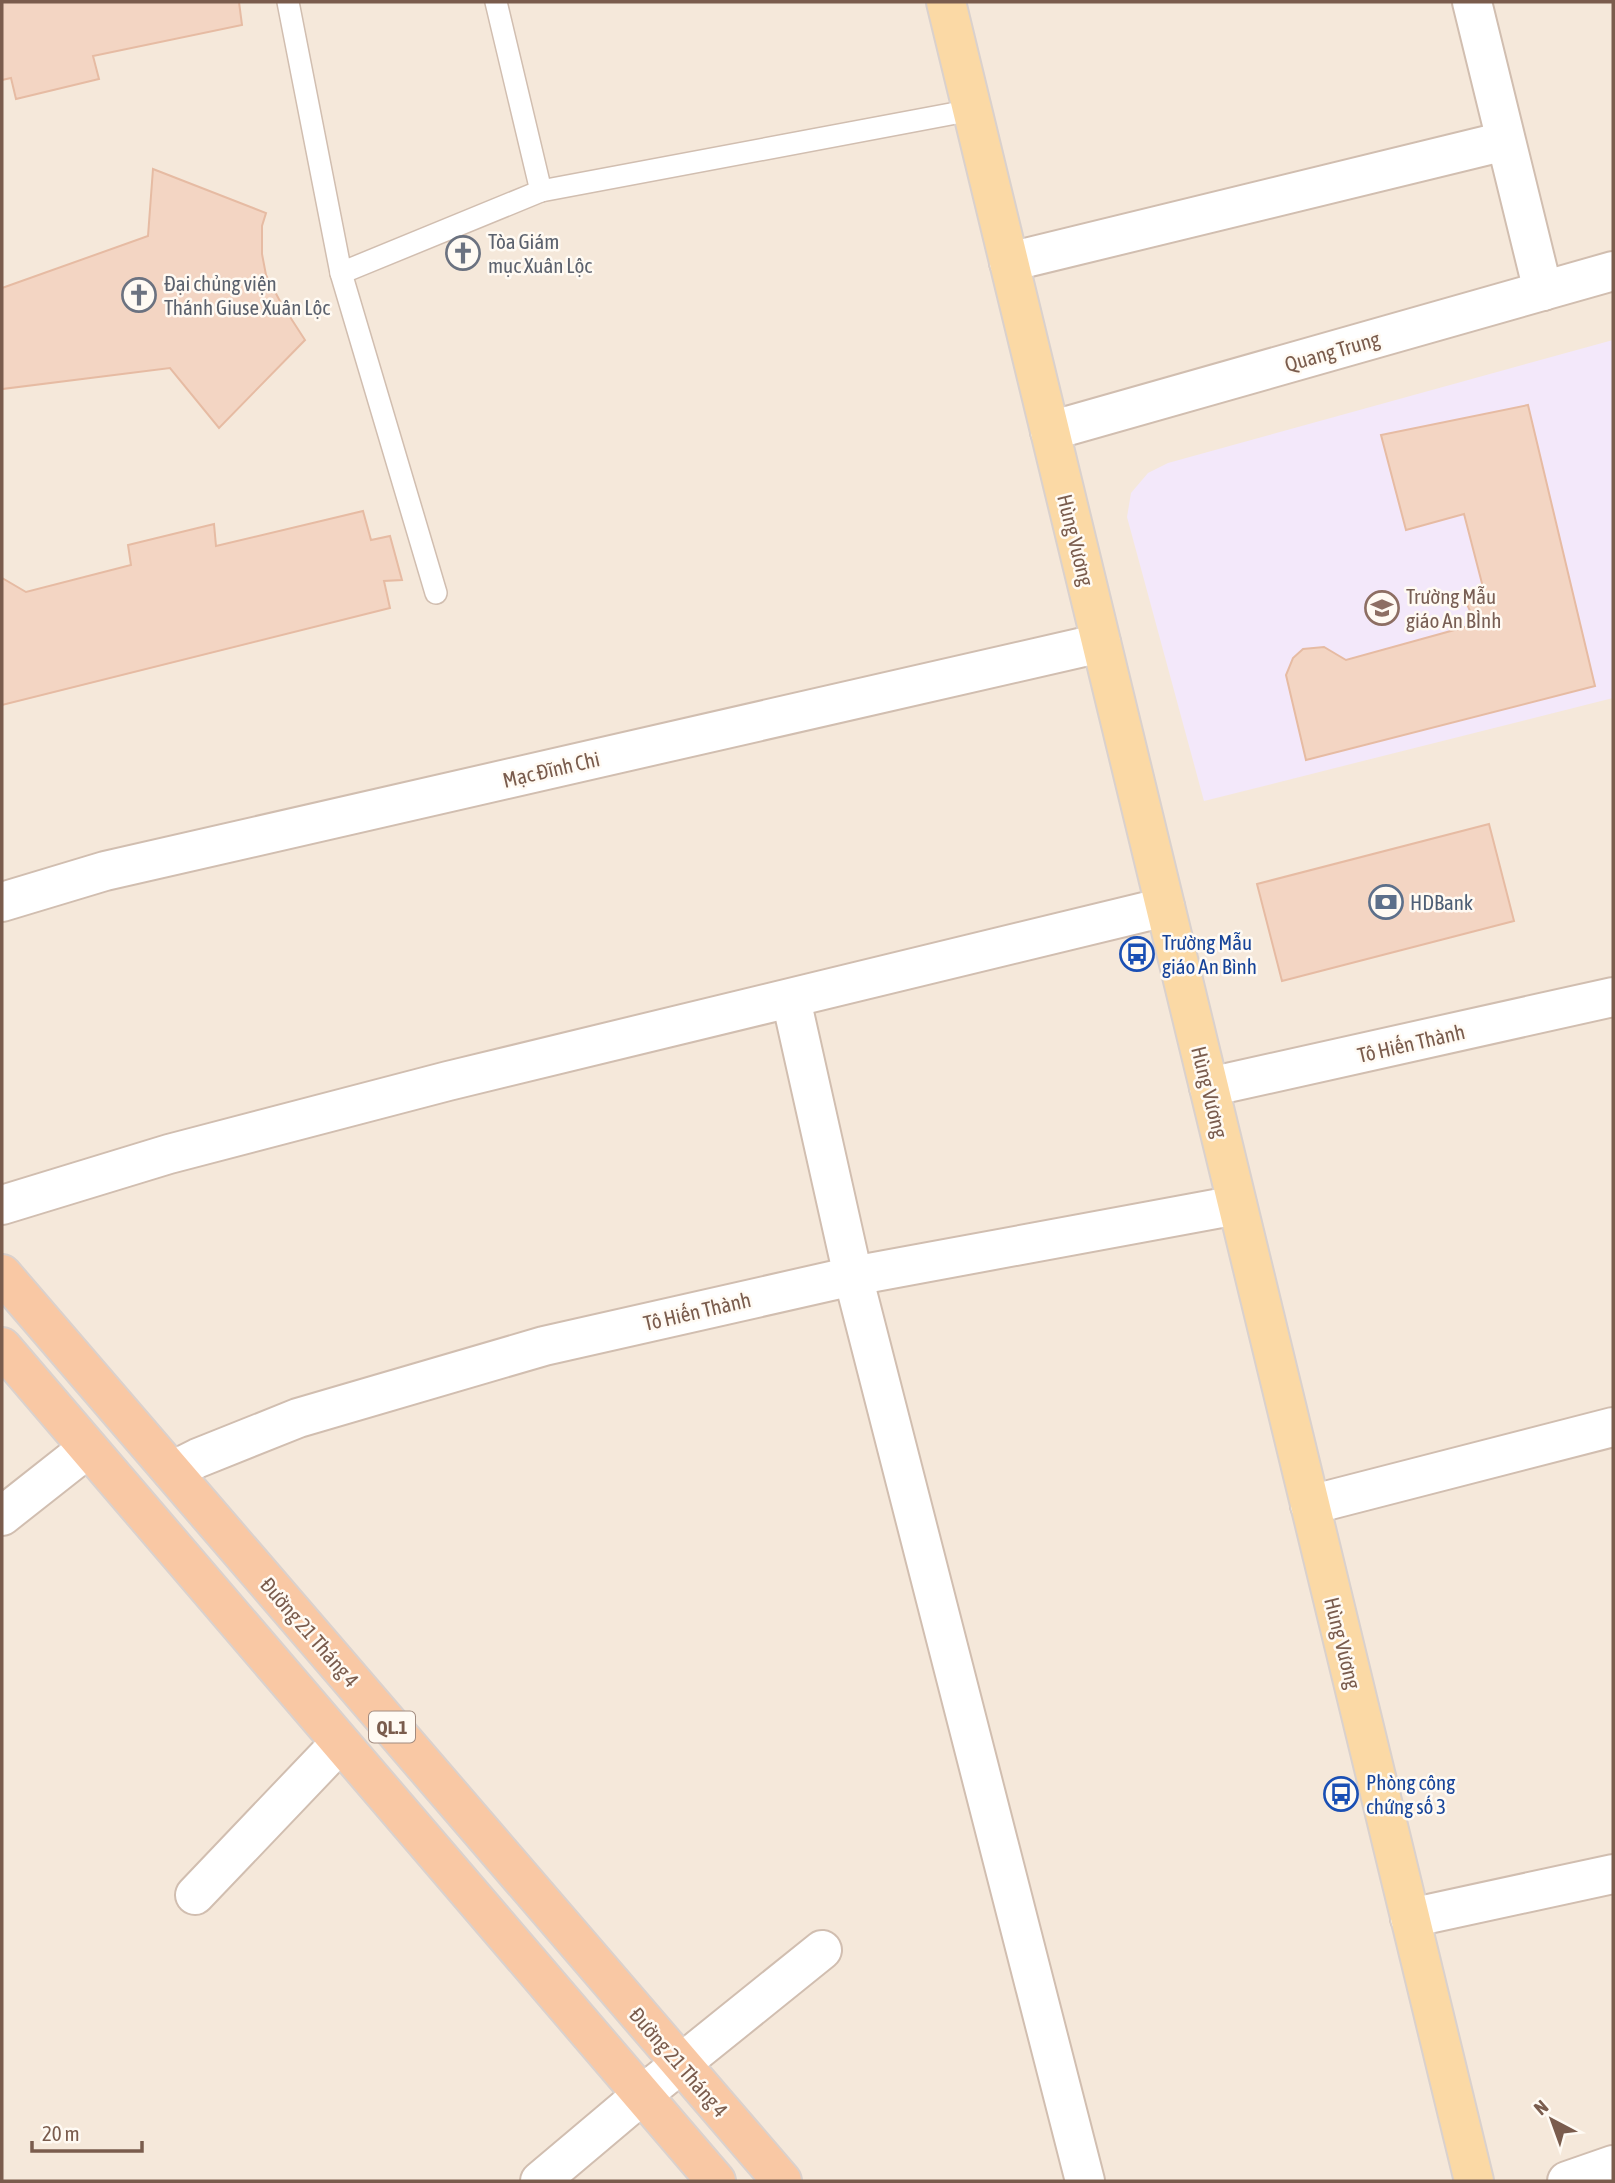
<svg xmlns="http://www.w3.org/2000/svg" width="1615" height="2183" font-family="'Asap Condensed',sans-serif">
<rect width="100%" height="100%" fill="#fdf6ec"/>
<!-- residential -->
<rect fill="#f5e8da" x="2" y="2" width="1611" height="2179"/>
<!-- education -->
<polygon fill="#f3e8fa" points="1613,340 1613,698 1204,801 1127,517 1131,493 1148,473 1168,463"/>
<!-- building -->
<g fill="#f3d5c3" stroke="#e6bba3" stroke-width="2">
<polygon points="2,2 239,2 242,25 93,56 99,79 16,99 11,78 2,80"/>
<polygon points="153,169 266,213 262,226 262,254 266,275 281,303 305,340 219,428 170,368 2,389 2,288 148,236"/>
<polygon points="1528,405 1595,686 1306,760 1286,675 1293,658 1303,649 1324,647 1346,660 1476,624 1465,600 1485,595 1464,514 1406,530 1381,435"/>
<polygon points="363,511 371,540 390,536 402,580 384,581 390,608 2,705 2,578 26,592 131,565 128,545 214,524 216,546"/>
<polygon points="1489,824 1514,921 1282,981 1257,884"/>
</g>
<g fill="none" stroke-linecap="round" stroke-linejoin="round">
<!-- service casing -->
<g stroke="#d1beb0" stroke-width="24">
<g id="service">
<polyline points="288,2 341,273 436,593"/>
<polyline points="496,2 541,191"/>
<polyline points="341,273 541,191 972,110"/>
</g>
</g>
<!-- minor casing -->
<g stroke="#d1beb0" stroke-width="42">
<g id="minor">
<polyline points="1472,2 1543,291"/>
<polyline points="1009,262 1505,141"/>
<polyline points="2,902 105,871 1101,643"/>
<polyline points="791,999 853,1276 1085,2181"/>
<polyline points="1209,1087 1613,997"/>
<polyline points="2,1205 169,1154 448,1081 1165,907"/>
<polyline points="172,1471 198,1458 298,1418 544,1346 853,1276 1237,1205"/>
<polyline points="1310,1505 1613,1427"/>
<polyline points="2,1516 87,1449"/>
<polyline points="195,1895 339,1744"/>
<polyline points="1410,1918 1613,1874"/>
<polyline points="540,2181 642,2095 822,1950"/>
</g>
</g>
<!-- tertiary casing -->
<g stroke="#d1beb0" stroke-width="42">
<g id="tertiary">
<polyline points="1050,431 1613,271"/>
<polyline points="1567,2181 1613,2165"/>
</g>
</g>
<!-- primary casing -->
<g stroke="#dad1cd" stroke-width="42">
<polyline id="primary" points="946,2 1474,2181"/>
</g>
<!-- trunk casing -->
<g stroke="#dad1cd" stroke-width="42">
<g id="trunk">
<polyline points="2,1274 782,2181"/>
<polyline points="2,1347 716,2181"/>
</g>
</g>
<!-- service -->
<use href="#service" stroke="#fff" stroke-width="21"/>
<!-- minor -->
<use href="#minor" stroke="#fff" stroke-width="38"/>
<!-- tertiary -->
<use href="#tertiary" stroke="#fff" stroke-width="38"/>
<!-- primary -->
<use href="#primary" stroke="#fbd9a5" stroke-width="38"/>
<!-- trunk -->
<use href="#trunk" stroke="#f9c8a4" stroke-width="38"/>
</g>
<!-- icons -->
<defs>
<g id="church-ring" transform="scale(1.75)"><circle r="9.5" fill="#fffaf3" stroke="#6b7280" stroke-width="1.5"/><path d="M-1.2-6h2.4v3.5h3.3v2.4h-3.3V6h-2.4V-.1h-3.3v-2.4h3.3Z" fill="#6b7280"/></g>
<g id="school-ring" transform="scale(1.75)"><circle r="9.5" fill="#fffaf3" stroke="#8d6e63" stroke-width="1.5"/><path d="M0-5L7-2L0 1L-7-2ZM-4 1L0 2.5L4 1V4Q0 6-4 4Z" fill="#8d6e63"/></g>
<g id="bank-ring" transform="scale(1.75)"><circle r="9.5" fill="#fffaf3" stroke="#5c6f8a" stroke-width="1.5"/><path d="M-6-4H6V4H-6ZM0-2.3a2.3 2.3 0 1 0 0 4.6a2.3 2.3 0 1 0 0-4.6Z" fill="#5c6f8a"/></g>
<g id="bus-ring" transform="scale(1.75)"><circle r="9.5" fill="#fffaf3" stroke="#1a4fb4" stroke-width="1.5"/><path d="M-5-6H5V4H4V6H2V4H-2V6H-4V4H-5ZM-3.5-4V0h7V-4ZM-3.5 1.2v1.5H-2V1.2ZM2 1.2v1.5H3.5V1.2Z" fill="#1a4fb4"/></g>
</defs>
<g fill-rule="evenodd">
<use href="#church-ring" x="463" y="253"/>
<use href="#church-ring" x="139" y="295"/>
<use href="#school-ring" x="1382" y="608"/>
<use href="#bank-ring" x="1386" y="902"/>
<use href="#bus-ring" x="1137" y="954"/>
<use href="#bus-ring" x="1341" y="1794"/>
</g>
<g text-anchor="middle" dominant-baseline="central" stroke-width="5" stroke-linejoin="round" paint-order="stroke">
<!-- shield labels -->
<rect fill="#fffaf3" stroke="#a28b7f" stroke-width="2" x="369" y="1711.5" width="46" height="31" rx="5"/>
<g font-size="19" font-weight="bold" fill="#7a5c4d">
<text x="392" y="1727">QL.1</text>
</g>
<!-- worship labels -->
<g font-size="21" fill="#5b616d" stroke="#fffaf3" text-anchor="start">
<text x="488" y="241">Tòa Giám<tspan x="488" dy="24">mục Xuân Lộc</tspan></text>
<text x="164" y="283">Đại chủng viện<tspan x="164" dy="24">Thánh Giuse Xuân Lộc</tspan></text>
</g>
<!-- street labels -->
<g font-size="21" fill="#7a5c4d" stroke="#fffaf3">
<text transform="translate(1332 351) rotate(-16)">Quang Trung</text>
<text transform="translate(1076 540) rotate(76)">Hùng Vương</text>
<text transform="translate(551 769) rotate(-13)">Mạc Đĩnh Chi</text>
<text transform="translate(1411 1043) rotate(-13)">Tô Hiến Thành</text>
<text transform="translate(1210 1092) rotate(76)">Hùng Vương</text>
<text transform="translate(697 1311) rotate(-13)">Tô Hiến Thành</text>
<text transform="translate(310 1632) rotate(49)">Đường 21 Tháng 4</text>
<text transform="translate(1343 1643) rotate(76)">Hùng Vương</text>
<text transform="translate(679 2062) rotate(49)">Đường 21 Tháng 4</text>
</g>
<!-- education labels -->
<g font-size="21" fill="#785e54" stroke="#fffaf3" text-anchor="start">
<text x="1406" y="596">Trường Mẫu<tspan x="1406" dy="24">giáo An BÌnh</tspan></text>
</g>
<!-- service labels -->
<g font-size="21" fill="#4e5e75" stroke="#fffaf3" text-anchor="start">
<text x="1410" y="902">HDBank</text>
</g>
<!-- transit labels -->
<g font-size="21" fill="#164399" stroke="#fffaf3" text-anchor="start">
<text x="1162" y="942">Trường Mẫu<tspan x="1162" dy="24">giáo An Bình</tspan></text>
<text x="1366" y="1782">Phòng công<tspan x="1366" dy="24">chứng số 3</tspan></text>
</g>
</g>
<!-- border -->
<rect width="1615" height="2183" fill="none" stroke="#7a5c4d" stroke-width="7"/>
<!-- north arrow -->
<g transform="translate(1552 2120) rotate(319)" stroke="#fffaf3" stroke-width="5" paint-order="stroke">
<path d="M0-5L12 26L0 18L-12 26Z" fill="#7a5c4d"/>
<text y="-10" font-size="19" font-weight="bold" text-anchor="middle" fill="#7a5c4d">N</text>
</g>
<!-- scale -->
<path d="M32 2141v10h110v-10" fill="none" stroke="#7a5c4d" stroke-width="3.5"/>
<text x="42" y="2141" font-size="21" fill="#7a5c4d" stroke="#fffaf3" stroke-width="5" paint-order="stroke">20 m</text>
</svg>
